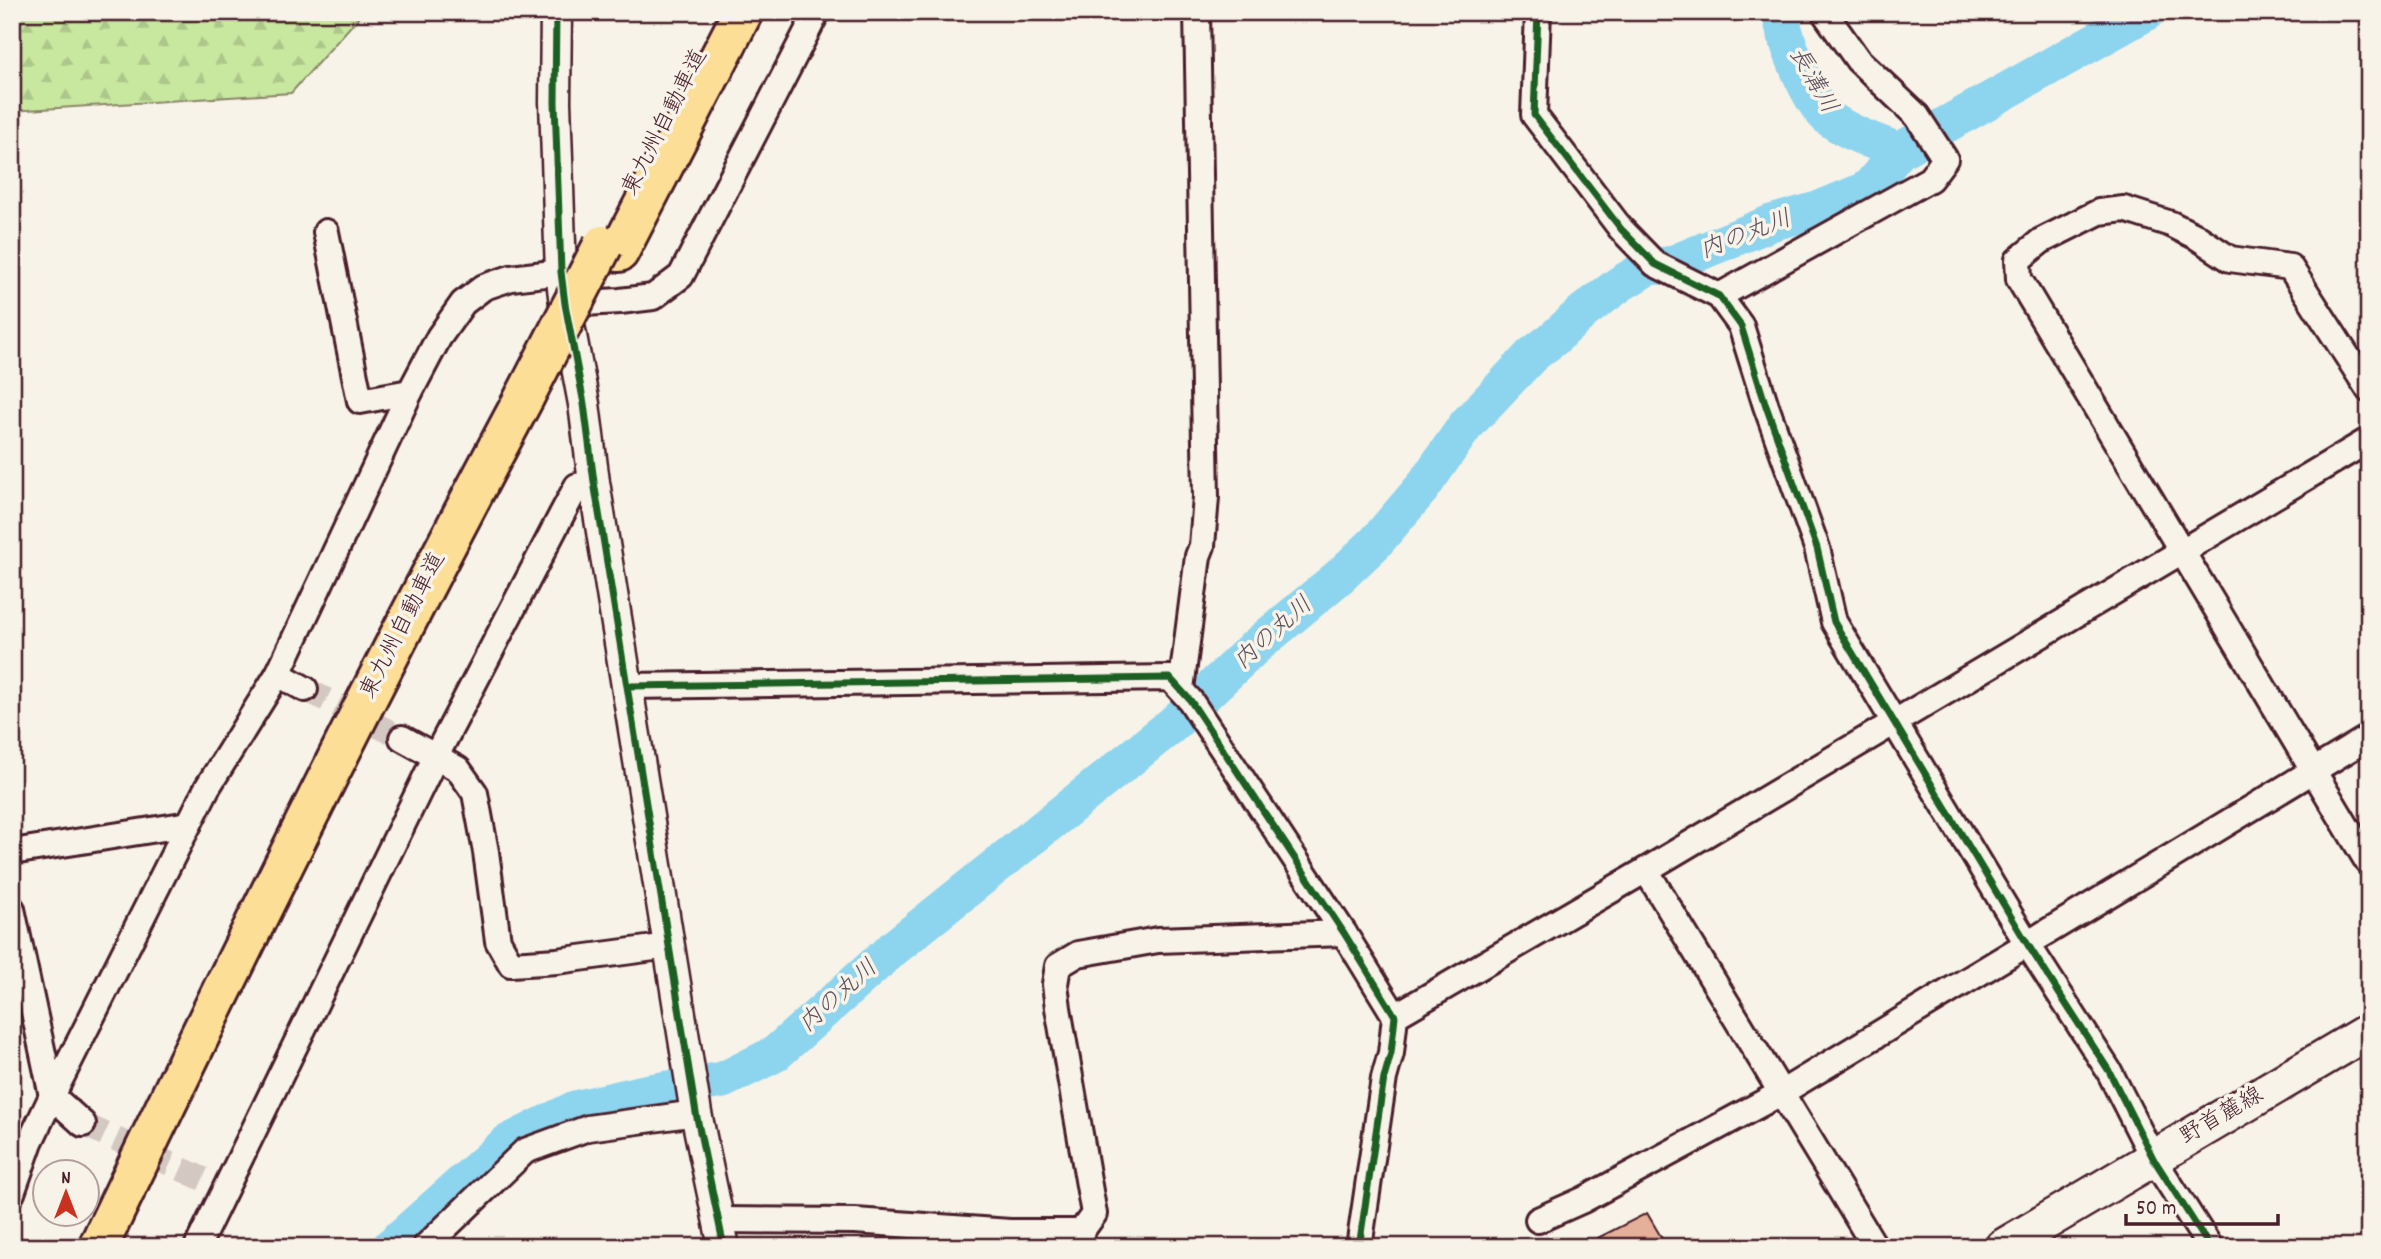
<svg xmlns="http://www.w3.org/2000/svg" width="2381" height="1259" font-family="Dekko,'Klee One',sans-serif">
<defs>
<pattern id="forest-firs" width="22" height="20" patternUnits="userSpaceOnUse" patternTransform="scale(1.75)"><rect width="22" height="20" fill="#c8e8a0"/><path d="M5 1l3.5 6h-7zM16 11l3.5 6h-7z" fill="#adc78a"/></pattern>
</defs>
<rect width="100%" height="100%" fill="#f7f3e8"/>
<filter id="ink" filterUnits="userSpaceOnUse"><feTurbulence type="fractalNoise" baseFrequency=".0143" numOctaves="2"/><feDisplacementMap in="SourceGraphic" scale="14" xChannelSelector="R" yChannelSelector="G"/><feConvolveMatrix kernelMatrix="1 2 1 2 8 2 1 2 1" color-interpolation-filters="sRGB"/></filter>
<g filter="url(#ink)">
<!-- forest -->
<polygon fill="url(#forest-firs)" stroke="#898466" stroke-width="2" points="12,12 329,12 359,17 291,93 12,111"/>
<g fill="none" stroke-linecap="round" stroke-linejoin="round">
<!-- river -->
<g stroke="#8dd4ef" stroke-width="37">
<path d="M1780 12C1785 40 1808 102 1830 119 1851 134 1875 142 1899 151"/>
<polyline points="390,1247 507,1143 575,1109 644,1093 723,1080 775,1054 895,947 1172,725 1255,647 1339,577 1375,543 1422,488 1466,425 1532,355 1553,339 1584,311 1620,284 1648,267 1669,265 1771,223 1817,210 1863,191 1872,184 1899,151 2147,12"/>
</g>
</g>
<!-- building -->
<polygon fill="#e5b099" stroke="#4a1f2b" stroke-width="2" points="1647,1213 1667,1247 1580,1247"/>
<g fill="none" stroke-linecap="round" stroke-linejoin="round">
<!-- minor-tunnel -->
<g stroke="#d4c9c2" stroke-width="24" stroke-dasharray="24 12" stroke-linecap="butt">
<polyline points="305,689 402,738"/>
<polyline points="83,1124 203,1179"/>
</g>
<!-- minor casing -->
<g stroke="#4a1f2b" stroke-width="30">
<g id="minor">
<polyline points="1538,12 1534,115 1621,229 1655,264 1719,296 1741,326 1766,406 1817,548 1834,622 2028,945 2109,1071 2153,1158 2210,1247"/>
<polyline points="326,232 360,401 410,392"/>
<polyline points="1719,296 1930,179 1945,159 1917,116 1858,60 1824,12"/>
<polyline points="565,304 620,301 653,297 681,276 817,12"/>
<polyline points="2369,390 2290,267 2230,259 2197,237 2171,224 2124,209 2099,212 2041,241 2018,260 2019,279 2369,864"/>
<polyline points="278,674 305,689"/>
<polyline points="629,686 1170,678 1190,700 1344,933 1395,1016 1391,1053 1384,1078 1359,1247"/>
<polyline points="1181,689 1198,556 1202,546 1206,497 1197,12"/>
<polyline points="402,738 458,769 475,793 486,852 498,941 511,964 557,961 669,946"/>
<polyline points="12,852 189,824"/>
<polyline points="1646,870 1875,1247"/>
<polyline points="12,909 52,1096 83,1124"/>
<polyline points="1395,1016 1646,870 2369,440"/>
<polyline points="12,1193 30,1142 52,1096 207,788 278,674 410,392 439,337 463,303 484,287 511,278 561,272"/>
<polyline points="720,1220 855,1221 1010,1232 1081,1232 1094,1214 1058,1008 1055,984 1058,966 1078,954 1158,940 1344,933"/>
<polyline points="1538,1220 1583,1200 1781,1093 2369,737"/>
<polyline points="197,1247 436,756 561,516 577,486 594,482"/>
<polyline points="425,1247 525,1151 588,1128 696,1113"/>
</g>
</g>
<!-- tertiary casing -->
<g stroke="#4a1f2b" stroke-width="35">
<polyline id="tertiary" points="556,12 555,102 561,272 565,304 584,404 594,482 696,1113 724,1247"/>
</g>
<!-- secondary casing -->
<g stroke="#4a1f2b" stroke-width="40">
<polyline id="secondary" points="2003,1247 2369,1031"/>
</g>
<!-- motorway casing -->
<g stroke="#4a1f2b" stroke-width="44">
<g id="motorway">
<polyline points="619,252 743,12"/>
<path d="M98 1247C235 960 375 676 525 396"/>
</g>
</g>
<!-- minor -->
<use href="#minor" stroke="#f7f3e8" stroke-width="24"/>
<!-- tertiary -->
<use href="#tertiary" stroke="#f7f3e8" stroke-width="30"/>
<!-- secondary -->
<use href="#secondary" stroke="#f7f3e8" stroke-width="35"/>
<!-- motorway -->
<use href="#motorway" stroke="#fdde96" stroke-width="38"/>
<!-- motorway-bridge casing -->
<g stroke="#4a1f2b" stroke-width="44" stroke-linecap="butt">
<polyline id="motorway-bridge" points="525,396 603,245"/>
</g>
<!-- motorway-bridge -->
<use href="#motorway-bridge" stroke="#fdde96" stroke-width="38"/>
<!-- cycleway casing -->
<g stroke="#f7f3e8" stroke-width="11">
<g id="cycleway">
<polyline points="556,12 555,102 561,272 565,304 584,404 594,482 696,1113 724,1247"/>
<polyline points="1538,12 1534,115 1621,229 1655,264 1719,296 1741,326 1766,406 1817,548 1834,622 2028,945 2109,1071 2153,1158 2210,1247"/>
<polyline points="629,686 1170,678 1190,700 1344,933 1395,1016 1391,1053 1384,1078 1359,1247"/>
</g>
</g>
<!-- cycleway -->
<use href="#cycleway" stroke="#1b5e20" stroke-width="7"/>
</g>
</g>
<g text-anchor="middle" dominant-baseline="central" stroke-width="7" stroke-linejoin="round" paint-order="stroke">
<!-- street labels -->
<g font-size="23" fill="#4a1f2b" stroke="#f7f3e8">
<text transform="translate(666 123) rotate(-63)">東九州自動車道</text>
<text transform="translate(404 626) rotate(-63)">東九州自動車道</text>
<text transform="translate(2222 1117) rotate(-30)">野首麓線</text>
</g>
<!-- water labels -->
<g font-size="24" font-style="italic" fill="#5b4c5c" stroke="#f7f3e8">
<text transform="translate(1812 81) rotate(60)">長溝川</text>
<text transform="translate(1746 236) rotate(-21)">内の丸川</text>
<text transform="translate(1274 634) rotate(-42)">内の丸川</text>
<text transform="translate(839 997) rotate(-42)">内の丸川</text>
</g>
</g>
<!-- margin -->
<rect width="2381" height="1259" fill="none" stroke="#f7f3e8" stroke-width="42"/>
<rect x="21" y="21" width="2339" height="1217" fill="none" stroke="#4a1f2b" stroke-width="2.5" filter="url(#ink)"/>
<!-- north arrow -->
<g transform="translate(66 1193)"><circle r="33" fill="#f7f3e8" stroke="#b29e9c" stroke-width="2"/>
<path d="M0-5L12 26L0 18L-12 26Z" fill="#c8321e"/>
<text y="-10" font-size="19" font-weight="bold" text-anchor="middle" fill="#4a1f2b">N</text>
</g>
<!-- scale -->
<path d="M2126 1214v10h152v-10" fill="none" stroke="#4a1f2b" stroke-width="3.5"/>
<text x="2136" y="1214" font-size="21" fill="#4a1f2b" stroke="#f7f3e8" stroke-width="5" paint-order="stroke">50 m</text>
</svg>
